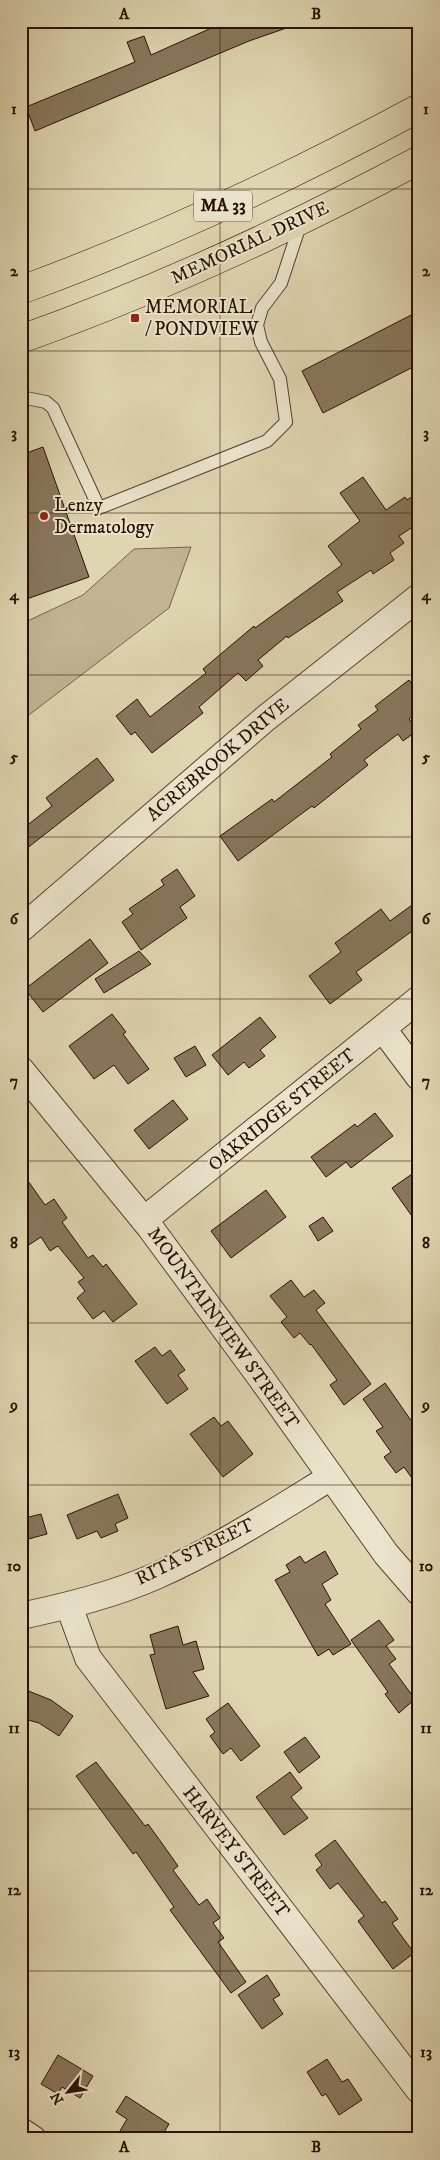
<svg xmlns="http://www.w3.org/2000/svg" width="440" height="2160" font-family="'IM FELL DW Pica',serif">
<rect width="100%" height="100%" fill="#dfd5b1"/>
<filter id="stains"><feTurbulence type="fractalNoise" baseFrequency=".004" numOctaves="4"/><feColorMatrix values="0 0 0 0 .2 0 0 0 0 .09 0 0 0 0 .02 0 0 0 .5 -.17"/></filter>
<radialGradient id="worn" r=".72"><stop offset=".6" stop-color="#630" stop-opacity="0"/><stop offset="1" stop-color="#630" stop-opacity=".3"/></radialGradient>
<!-- green -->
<polygon fill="#c0b493" stroke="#76624a" points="191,547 169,608 21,721 21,624 83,595 134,549"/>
<!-- building -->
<g fill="#89765d" stroke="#2b1002">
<polygon points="227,21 301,23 249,41 35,131 26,107 135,62 127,42 144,36 151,55"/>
<polygon points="419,311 419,364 323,413 302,371"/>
<polygon points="43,447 89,577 21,601 21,455"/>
<polygon points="363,477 386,510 405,497 407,500 419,492 419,523 399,536 404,543 390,553 394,560 373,574 371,570 337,592 343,601 288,638 287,636 258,660 263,666 246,681 238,673 199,707 203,713 152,753 135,732 131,735 116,716 137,699 150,717 206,673 203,669 254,626 255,628 342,565 328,546 360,521 340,493"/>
<polygon points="409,680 419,693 419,711 409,719 418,730 403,741 398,734 364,760 368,765 314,808 312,806 238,861 220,836 272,799 274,802 332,757 330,754 361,729 358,725 378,710 375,706"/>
<polygon points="97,758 114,780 21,853 21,830 52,806 46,798"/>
<polygon points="177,869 195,896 180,907 187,918 141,950 122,922 133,914 129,909 164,885 161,880"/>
<polygon points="419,900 419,926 356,972 362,980 330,1004 309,976 341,952 335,943 381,909 390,921"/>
<polygon points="90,939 108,963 43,1012 25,989"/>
<polygon points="139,951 151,964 104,993 95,979"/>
<polygon points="112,1014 126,1032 123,1034 149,1069 128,1084 114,1065 94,1079 69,1046"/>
<polygon points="260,1017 276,1037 260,1050 265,1056 249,1068 244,1062 228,1075 212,1055"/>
<polygon points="195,1046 206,1065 186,1077 174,1058"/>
<polygon points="173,1100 188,1119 149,1149 134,1130"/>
<polygon points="375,1113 393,1136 351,1168 346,1162 326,1177 311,1157 355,1124 357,1127"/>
<polygon points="21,1171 45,1205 54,1199 67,1218 62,1222 88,1258 93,1255 103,1267 106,1264 137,1304 113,1322 104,1311 93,1319 77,1298 85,1291 78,1282 84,1278 58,1246 50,1251 41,1237 21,1250"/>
<polygon points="412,1174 419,1183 419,1226 392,1188"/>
<polygon points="266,1190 286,1217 231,1258 211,1231"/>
<polygon points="323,1217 333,1231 318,1241 309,1226"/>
<polygon points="291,1280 304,1297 314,1290 325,1303 316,1310 371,1384 344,1405 330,1385 337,1380 311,1344 310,1345 300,1333 294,1338 281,1322 287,1317 270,1296"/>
<polygon points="155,1347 162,1356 170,1350 185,1370 178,1375 188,1389 167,1404 135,1361"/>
<polygon points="385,1383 419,1432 419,1488 404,1467 396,1473 384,1457 391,1452 376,1431 383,1427 363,1399"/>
<polygon points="214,1417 221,1426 228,1421 253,1454 223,1477 190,1434"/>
<polygon points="118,1494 128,1518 115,1524 118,1531 101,1538 97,1531 77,1539 67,1515"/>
<polygon points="41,1514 47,1534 21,1541 21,1519"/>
<polygon points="325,1551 338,1574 322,1584 331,1600 325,1604 351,1644 333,1655 329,1649 318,1656 275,1580 290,1572 286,1565 300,1556 305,1563"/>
<polygon points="379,1620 394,1640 386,1646 396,1659 389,1664 415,1699 399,1713 385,1694 388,1692 351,1640"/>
<polygon points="178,1626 183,1645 196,1641 204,1669 193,1672 209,1696 166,1709 150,1655 155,1654 150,1635"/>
<polygon points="21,1688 51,1700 73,1716 59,1736 39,1723 21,1718"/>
<polygon points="228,1703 260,1746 241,1761 231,1748 223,1754 210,1736 215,1732 206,1719"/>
<polygon points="305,1737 320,1757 299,1773 284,1752"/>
<polygon points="96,1762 145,1826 148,1824 166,1849 178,1866 173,1870 199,1905 207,1899 220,1918 213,1923 224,1938 218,1942 246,1982 231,1993 170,1910 174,1907 136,1852 133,1854 76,1776"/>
<polygon points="290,1772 302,1788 291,1797 308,1818 284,1835 256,1797"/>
<polygon points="335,1840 382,1903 385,1901 398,1919 392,1923 414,1953 393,1969 358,1921 364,1916 338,1883 330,1889 316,1870 322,1865 315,1855"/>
<polygon points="267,1975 280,1995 273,1999 283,2014 262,2029 238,1995"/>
<polygon points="58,2055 93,2076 80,2098 62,2087 58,2094 41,2084"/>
<polygon points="327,2059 342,2082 348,2079 362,2100 339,2115 326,2094 322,2096 307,2072"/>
<polygon points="126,2096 169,2124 160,2139 133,2139 120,2131 127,2119 116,2112"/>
</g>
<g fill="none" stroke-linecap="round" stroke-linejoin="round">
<!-- lane casing -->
<g stroke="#58412e" stroke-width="14">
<polyline id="lane" points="21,397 46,402 53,408 99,508 267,441 286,422 280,379 261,342 257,325 262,308 281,283 301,222"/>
</g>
<!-- street casing -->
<g stroke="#58412e" stroke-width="28">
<g id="street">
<polyline points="21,929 266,718 419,597"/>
<polyline points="383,1029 419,1077"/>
<polyline points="21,1070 149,1226 261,1378 386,1554 419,1592"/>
<polyline points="144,1220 419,999"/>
<polyline points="69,1606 88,1658 419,2090"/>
<path d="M21 1616C67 1606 113 1595 156 1576 217 1549 274 1512 331 1477"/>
<polyline points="21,2131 33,2139"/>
</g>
</g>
<!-- primary casing -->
<g stroke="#2b1002" stroke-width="29">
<g id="primary">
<path d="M21 290C158 240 291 177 419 108"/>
<path d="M21 339C159 290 290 229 419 160"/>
</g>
</g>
<!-- lane -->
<use href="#lane" stroke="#eae4cc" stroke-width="12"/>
<!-- street -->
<use href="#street" stroke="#eae4cc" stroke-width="26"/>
<!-- primary -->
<use href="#primary" stroke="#dfd5b1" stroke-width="28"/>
</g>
<!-- grid -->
<path fill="none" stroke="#2b1002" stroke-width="1" stroke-opacity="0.55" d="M220 21V2139M21 189H419M21 351H419M21 513H419M21 675H419M21 837H419M21 999H419M21 1161H419M21 1323H419M21 1485H419M21 1647H419M21 1809H419M21 1971H419"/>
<!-- markers -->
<g fill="#8f2418" stroke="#eae4cc" stroke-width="2">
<rect x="130" y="313" width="10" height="10" rx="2.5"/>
<circle cx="44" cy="516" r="5"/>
</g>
<g text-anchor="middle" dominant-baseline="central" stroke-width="4" stroke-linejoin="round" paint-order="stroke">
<!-- shield labels -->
<rect fill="#eae4cc" stroke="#64503f" stroke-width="1" x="194" y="190.5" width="58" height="31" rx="4"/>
<g font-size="18" font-weight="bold" fill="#2b1002">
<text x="223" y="206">MA 33</text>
</g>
<!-- street labels -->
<g font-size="19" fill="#2b1002" stroke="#eae4cc">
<text transform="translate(250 243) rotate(-25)">MEMORIAL DRIVE</text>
<text transform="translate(218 760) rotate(-40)">ACREBROOK DRIVE</text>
<text transform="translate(282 1110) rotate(-39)">OAKRIDGE STREET</text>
<text transform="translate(223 1328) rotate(54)">MOUNTAINVIEW STREET</text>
<text transform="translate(195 1552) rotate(-26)">RITA STREET</text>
<text transform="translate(236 1852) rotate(52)">HARVEY STREET</text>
</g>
<!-- poi labels -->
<g font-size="19" fill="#2b1002" stroke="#eae4cc" text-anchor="start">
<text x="145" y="307">MEMORIAL<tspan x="145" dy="22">/ PONDVIEW</tspan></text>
<text x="54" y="505">Lenzy<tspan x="54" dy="22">Dermatology</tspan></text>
</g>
</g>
<!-- margin -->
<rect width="440" height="2160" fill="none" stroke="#dfd5b1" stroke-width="55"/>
<!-- north arrow -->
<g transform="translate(68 2092) rotate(240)" stroke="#eae4cc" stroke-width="4" paint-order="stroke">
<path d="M0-4L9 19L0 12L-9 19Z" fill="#2b1002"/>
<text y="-8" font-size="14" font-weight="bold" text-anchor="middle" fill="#2b1002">N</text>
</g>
<rect x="28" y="28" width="384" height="2104" fill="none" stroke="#2b1002" stroke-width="2"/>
<g font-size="16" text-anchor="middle" font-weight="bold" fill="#2b1002">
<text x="124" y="19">A</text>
<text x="316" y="19">B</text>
<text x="14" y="114">1</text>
<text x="426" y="114">1</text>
<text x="14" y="276">2</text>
<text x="426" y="276">2</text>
<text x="14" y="438">3</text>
<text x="426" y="438">3</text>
<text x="14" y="600">4</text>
<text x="426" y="600">4</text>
<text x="14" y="762">5</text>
<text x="426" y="762">5</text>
<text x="14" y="924">6</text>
<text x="426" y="924">6</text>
<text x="14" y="1086">7</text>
<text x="426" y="1086">7</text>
<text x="14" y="1248">8</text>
<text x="426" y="1248">8</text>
<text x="14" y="1410">9</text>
<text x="426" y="1410">9</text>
<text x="14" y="1571">10</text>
<text x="426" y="1571">10</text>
<text x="14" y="1733">11</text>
<text x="426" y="1733">11</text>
<text x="14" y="1895">12</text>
<text x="426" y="1895">12</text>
<text x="14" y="2057">13</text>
<text x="426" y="2057">13</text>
<text x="124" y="2152">A</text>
<text x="316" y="2152">B</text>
</g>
<rect width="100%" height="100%" filter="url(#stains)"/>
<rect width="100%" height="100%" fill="url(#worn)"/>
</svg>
